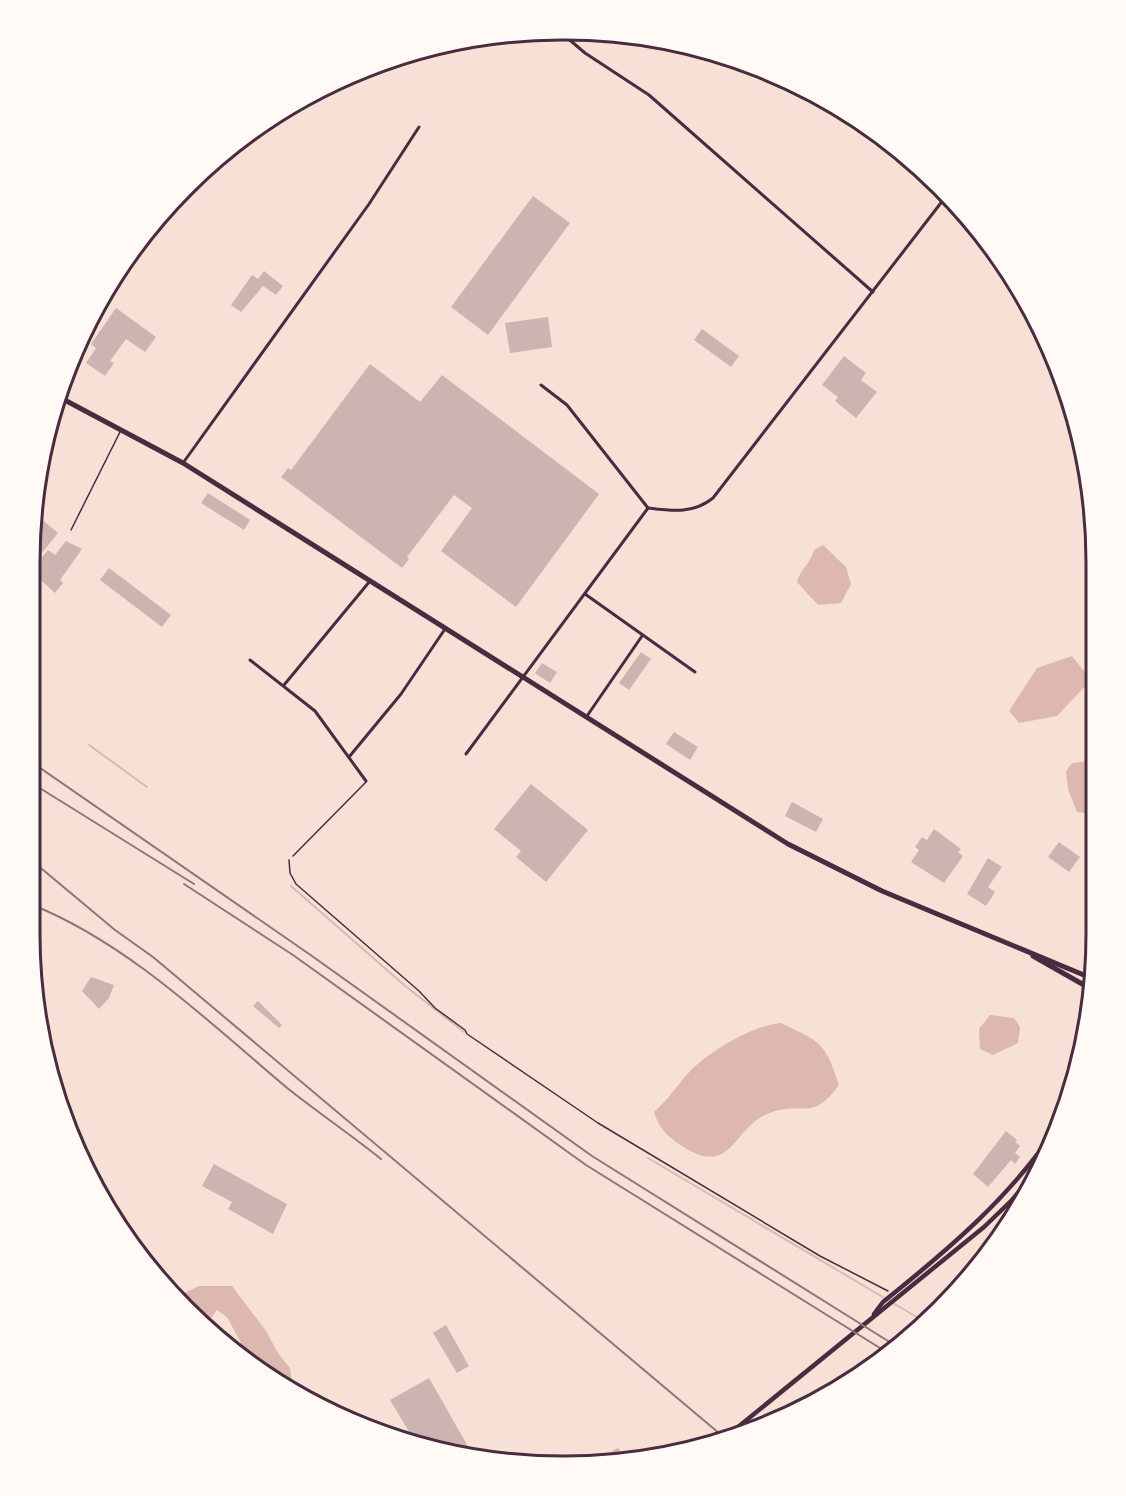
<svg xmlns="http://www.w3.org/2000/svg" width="1126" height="1496" font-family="'PT Sans',sans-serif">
<rect width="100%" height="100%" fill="#f7e1d7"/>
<!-- water -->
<g fill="#dcb8b0">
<path d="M823 545 846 567 851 584 841 603 818 605 797 582C800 569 811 563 814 550Z"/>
<polygon points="1072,656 1091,680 1057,716 1019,723 1009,711 1037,668"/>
<polygon points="1091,761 1091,814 1077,812 1068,789 1066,771 1072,763"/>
<polygon points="990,1015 1014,1018 1020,1027 1018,1043 993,1055 980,1049 979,1029"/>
<path d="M781 1023C820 1042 825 1041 839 1085 811 1124 802 1099 767 1114 731 1130 732 1178 682 1146 668 1137 659 1129 654 1112 668 1100 678 1084 691 1070 714 1049 751 1026 781 1023Z"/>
<polygon points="199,1286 232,1286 266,1331 278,1353 290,1368 292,1382 286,1384 236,1350 241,1343 227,1317 217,1310 205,1326 180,1295"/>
</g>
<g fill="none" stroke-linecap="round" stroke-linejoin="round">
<!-- stream -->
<g stroke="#dcb8b0" stroke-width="2">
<polyline points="89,745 147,787"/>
<polyline points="291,886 404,985 464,1032"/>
<polyline points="648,1158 925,1322"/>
</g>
</g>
<!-- building -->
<g fill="#ccb4b1">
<polygon points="533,196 570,223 488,335 451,307"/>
<polygon points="264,271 283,286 276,295 263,286 241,312 231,305 252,275 258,279"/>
<polygon points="116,308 156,337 145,352 126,339 110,361 114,363 105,376 86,363 96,348 91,344"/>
<polygon points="548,317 552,347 510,353 505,323"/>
<polygon points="702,329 739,356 731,367 694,340"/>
<polygon points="844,356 866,373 861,380 877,392 856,418 835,401 838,397 822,385"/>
<polygon points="370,364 420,402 442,375 599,494 516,607 441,551 472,508 454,495 407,557 409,559 402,568 281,477 288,468 291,470"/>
<polygon points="208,493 250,520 244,530 201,503"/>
<polygon points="40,518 58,533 31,566 31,529"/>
<polygon points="66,541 82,549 60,580 63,583 55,593 31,571 48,550 55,555"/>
<polygon points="109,568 171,615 162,627 100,580"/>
<polygon points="641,652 651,659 629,690 619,683"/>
<polygon points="542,663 557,672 550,683 535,673"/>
<polygon points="674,732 698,747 690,760 666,744"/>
<polygon points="531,784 588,830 546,882 516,857 521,851 494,829"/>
<polygon points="792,802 823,819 816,832 785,816"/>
<polygon points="934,829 961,849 958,852 963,856 944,883 911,862 919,850 915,847 922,837 927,840"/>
<polygon points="1059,842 1080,857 1069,872 1048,857"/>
<polygon points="988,858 1002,867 988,887 995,892 986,906 967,894"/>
<polygon points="91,977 114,985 109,998 99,1009 82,991"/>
<polygon points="258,1001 282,1025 279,1028 253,1006"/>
<polygon points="1006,1131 1017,1140 1015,1142 1020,1146 1015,1153 1020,1157 1015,1164 1011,1160 988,1187 973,1174"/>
<polygon points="214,1164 287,1204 273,1234 228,1209 232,1202 202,1186"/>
<polygon points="446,1325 469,1366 457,1373 433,1333"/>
<polygon points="429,1378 474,1457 459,1456 414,1440 390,1400"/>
<polygon points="618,1448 625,1459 591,1464 616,1449"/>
</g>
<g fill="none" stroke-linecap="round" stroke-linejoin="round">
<!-- path -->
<polyline stroke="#4a2c40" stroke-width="1.5" points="289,860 290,873 296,884 419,991 435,1008 465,1030 467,1034 598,1123 820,1256 888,1291"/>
<!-- service -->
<g stroke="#4a2c40" stroke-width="1.5">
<polyline points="71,530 120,432"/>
<polyline points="293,856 366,782"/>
</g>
<!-- minor -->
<g stroke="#4a2c40" stroke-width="3">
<polyline points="558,30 585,53 649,95 873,292"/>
<polyline points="541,385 567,405 648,508"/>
<polyline points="183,463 369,204 419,127"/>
<polyline points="585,594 695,672"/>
<polyline points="250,660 315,711 366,781"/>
<polyline points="284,685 370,581"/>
<polyline points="587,716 642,636"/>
<path d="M466 754 648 508C673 511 693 514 713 498L947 195"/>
<polyline points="349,757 401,694 445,629"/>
</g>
<!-- secondary -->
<g stroke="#4a2c40" stroke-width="4.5">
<path d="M874 1314 883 1302C949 1249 1012 1196 1059 1124"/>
<polyline points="722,1440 984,1227 1012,1200 1039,1168"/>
</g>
<!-- primary -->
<g stroke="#4a2c40" stroke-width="5">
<polyline points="59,397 183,463 788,844 882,891 1091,978"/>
<polyline points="1033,956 1091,989"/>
</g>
<!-- rail -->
<g stroke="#8f747c" stroke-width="2">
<polyline points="30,761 312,956 592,1156 896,1346"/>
<polyline points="30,782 194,884"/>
<polyline points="30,859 115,930 153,957 726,1439"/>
<polyline points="184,884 293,955 586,1165 888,1353"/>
<path d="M30 904C125 941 209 1022 286 1087 317 1112 350 1134 381 1159"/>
</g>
</g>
<!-- crop -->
<path d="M0 0H1126V1496H0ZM562 40H564A522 522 0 0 1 1086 562V934A522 522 0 0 1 564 1456H562A522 522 0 0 1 40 934V562A522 522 0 0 1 562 40Z" fill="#fffaf5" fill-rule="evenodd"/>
<path fill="none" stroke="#4a2c40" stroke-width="3" d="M562 40H564A522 522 0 0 1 1086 562V934A522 522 0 0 1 564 1456H562A522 522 0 0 1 40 934V562A522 522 0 0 1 562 40Z"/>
</svg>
